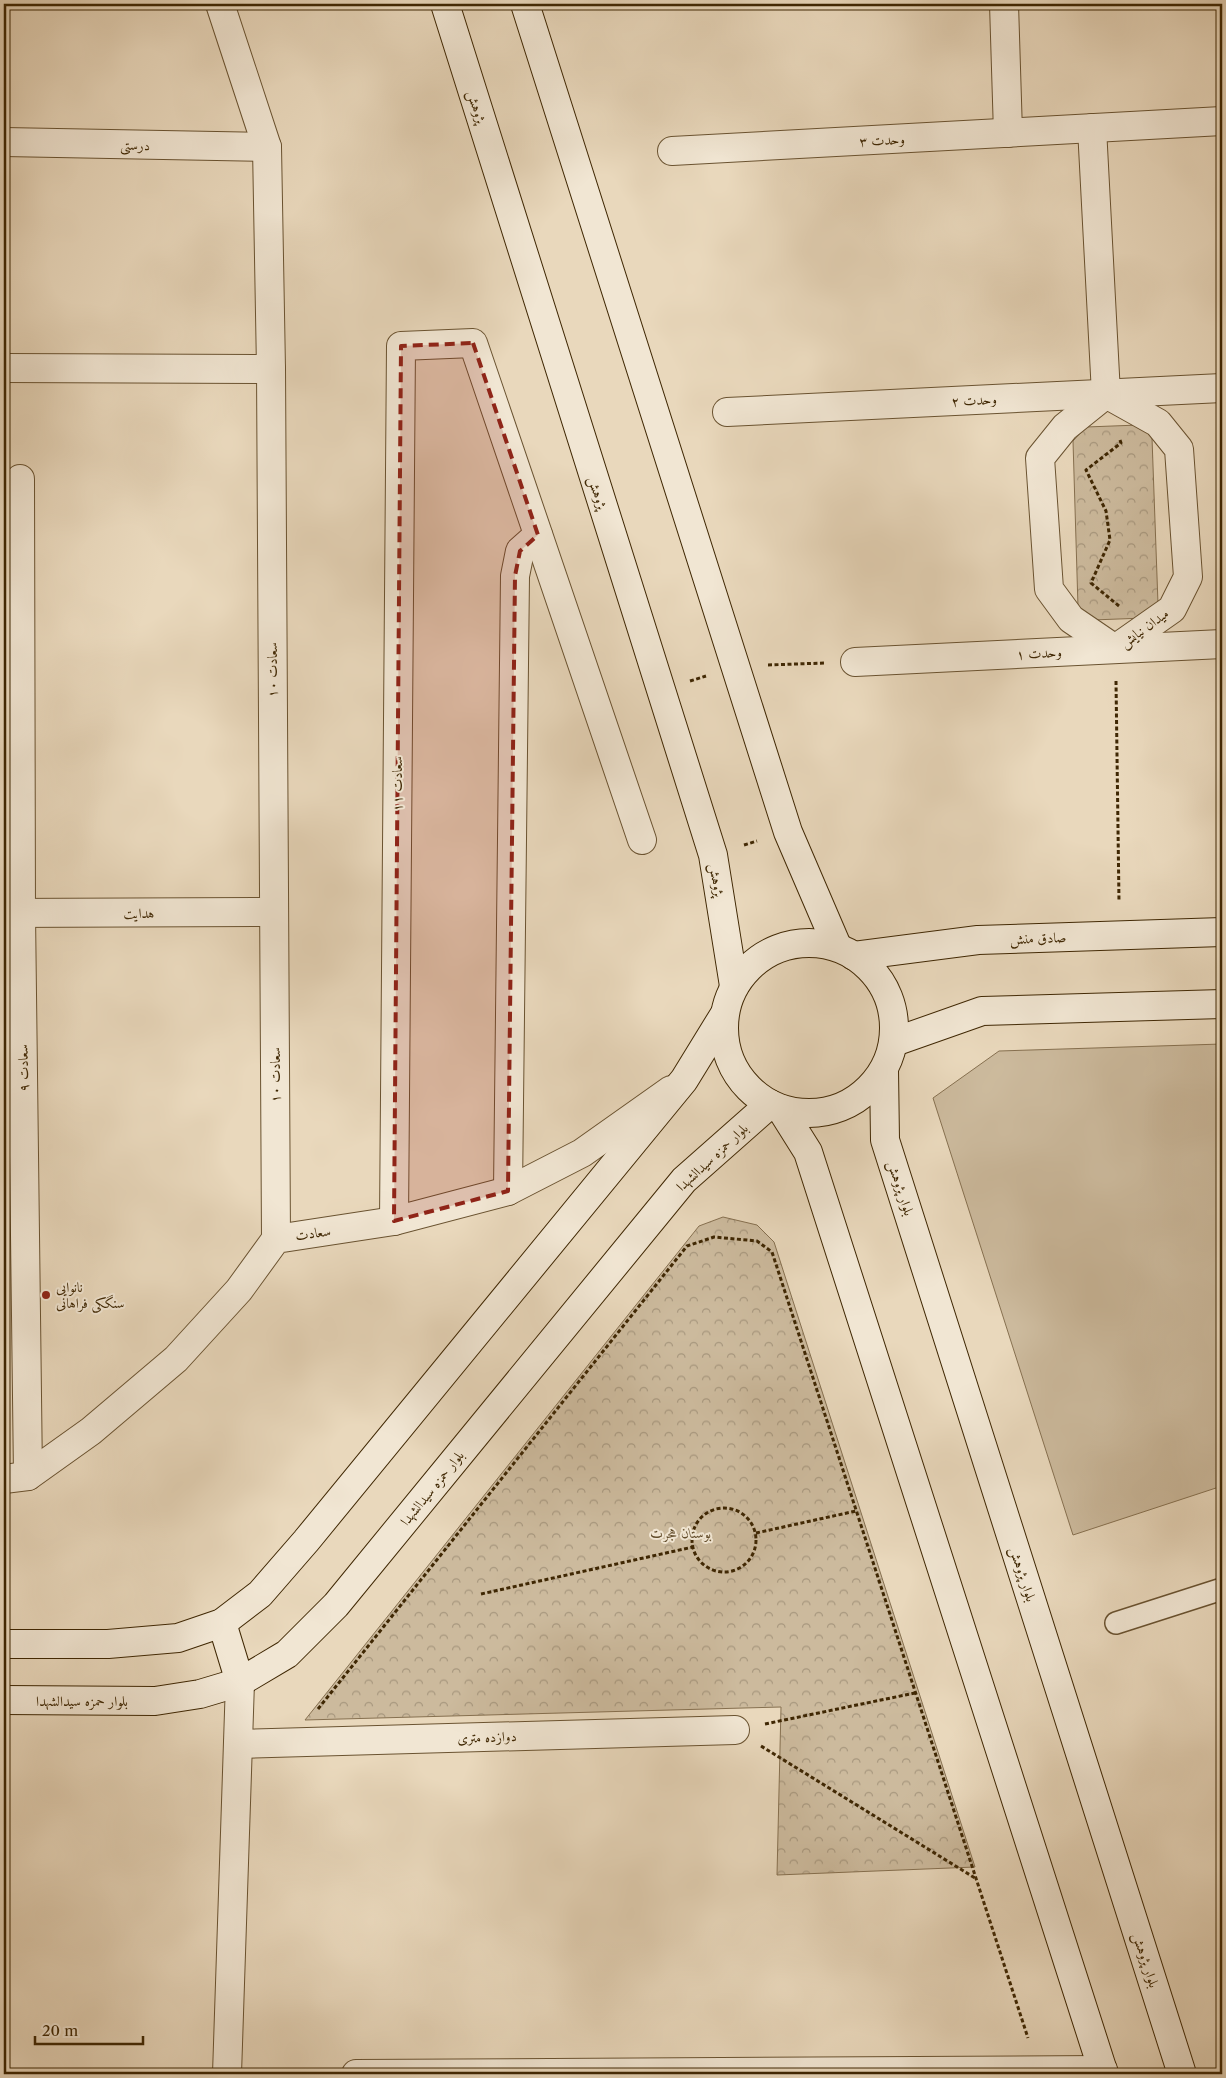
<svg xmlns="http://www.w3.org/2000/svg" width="1226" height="2078" font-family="'Libre Caslon Text',Amiri,serif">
<defs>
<pattern id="forest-crowns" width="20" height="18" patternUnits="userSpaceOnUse" patternTransform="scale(1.25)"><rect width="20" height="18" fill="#ccba9d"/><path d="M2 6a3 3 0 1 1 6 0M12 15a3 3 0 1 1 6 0" fill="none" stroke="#a7977e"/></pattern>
</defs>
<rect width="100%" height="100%" fill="#e9d8bc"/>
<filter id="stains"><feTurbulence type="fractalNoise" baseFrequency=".004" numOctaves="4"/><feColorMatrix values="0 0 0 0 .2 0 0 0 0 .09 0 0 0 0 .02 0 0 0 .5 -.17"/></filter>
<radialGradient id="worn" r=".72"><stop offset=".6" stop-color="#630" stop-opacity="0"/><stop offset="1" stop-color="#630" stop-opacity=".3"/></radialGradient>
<!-- grass -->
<polygon fill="#ccba9d" stroke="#867050" points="1222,1044 1222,1486 1073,1535 933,1098 999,1051"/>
<!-- forest -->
<g fill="url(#forest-crowns)" stroke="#867050">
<polygon points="1139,425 1152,438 1158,604 1145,618 1092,620 1078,607 1073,441 1086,427"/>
<polygon points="723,1217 757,1225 774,1242 975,1867 777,1875 781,1707 305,1720 699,1226"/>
</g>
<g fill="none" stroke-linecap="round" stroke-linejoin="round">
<!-- lane casing -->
<g stroke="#6a5331" stroke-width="24">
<polyline id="lane" points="1116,1623 1222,1589"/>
</g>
<!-- street casing -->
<g stroke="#6a5331" stroke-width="30">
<g id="street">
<polyline points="220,4 267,147 271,369 276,1239"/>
<polyline points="1004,4 1008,133"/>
<polyline points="1092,128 1106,394"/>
<polyline points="4,142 267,147"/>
<polyline points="672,151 1222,121"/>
<polyline points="4,368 271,369"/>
<polygon points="1106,394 1158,423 1179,449 1188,577 1172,609 1115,649 1071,619 1049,589 1040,458 1065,427"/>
<polyline points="727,412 1222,388"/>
<polyline points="20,479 21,914 28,1476"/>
<polyline points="855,662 1222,644"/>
<polyline points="4,913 274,912"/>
<polyline points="508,1191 515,576 520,551 538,535"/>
<polyline points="394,1221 401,346 473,343 642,840"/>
<polyline points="4,1479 28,1476 91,1431 176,1359 239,1290 276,1239 394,1221 508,1191 582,1153 671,1090"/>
<polyline points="238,1744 735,1730"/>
<polyline points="227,2074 240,1682"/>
<polyline points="356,2074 1103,2070"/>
</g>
</g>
<!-- secondary casing -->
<g stroke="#3f2703" stroke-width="30">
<g id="secondary">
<polyline points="445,4 713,855 734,986"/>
<polyline points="525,4 788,832 837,946"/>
<circle cx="809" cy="1028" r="85"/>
<polyline points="854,956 978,940 1222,932"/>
<polyline points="894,1042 982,1011 1222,1004"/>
<polyline points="884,1070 885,1140 1182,2074"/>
<polyline points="781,1109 808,1152 1104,2074"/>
<polyline points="222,1623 240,1682"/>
<polyline points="4,1644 108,1644 178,1638 222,1623 260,1594 306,1541 684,1080 724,1015"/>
<polyline points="4,1700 155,1701 200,1694 240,1682 287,1654 336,1605 684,1180 770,1104"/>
</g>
</g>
<!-- path -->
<g stroke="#3f2703" stroke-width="3" stroke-dasharray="4 2.5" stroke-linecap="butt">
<polyline points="1119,606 1091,583 1110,540 1106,511 1086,470 1121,443 1120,440"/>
<polyline points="768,665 824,663"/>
<polyline points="690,681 706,676"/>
<polyline points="1116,681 1119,902"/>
<polyline points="744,845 757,841"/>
<circle cx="724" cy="1540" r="32"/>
<polyline points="756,1533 856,1511"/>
<polyline points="481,1594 693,1547"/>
<polyline points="318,1709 687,1246 714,1237 757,1241 772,1252 1028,2038"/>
<polyline points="765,1724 915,1693"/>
<polyline points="761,1746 975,1878"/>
</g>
<!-- lane -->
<use href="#lane" stroke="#f1e6d3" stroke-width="21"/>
<!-- street -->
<use href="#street" stroke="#f1e6d3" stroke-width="28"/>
<!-- secondary -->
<use href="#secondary" stroke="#f1e6d3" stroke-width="28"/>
</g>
<!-- marked area -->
<path fill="#8f2418" fill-opacity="0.2" stroke="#8f2418" stroke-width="4" stroke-dasharray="10 6" stroke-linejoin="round" d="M473 343 538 535 520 551 515 576 508 1191 394 1221 401 346Z"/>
<!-- markers -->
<circle fill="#8f2418" stroke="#f1e6d3" stroke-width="2" cx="46" cy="1295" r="5"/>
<g text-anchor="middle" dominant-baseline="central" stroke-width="4" stroke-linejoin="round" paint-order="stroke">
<!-- street labels -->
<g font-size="14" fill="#3f2703" stroke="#f1e6d3">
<text transform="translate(477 107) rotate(73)">پژوهش</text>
<text transform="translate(882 140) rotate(-3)">وحدت ۳</text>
<text transform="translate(135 145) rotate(1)">درستی</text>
<text transform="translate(974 400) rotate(-3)">وحدت ۲</text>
<text transform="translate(598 493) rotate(73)">پژوهش</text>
<text transform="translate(1144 628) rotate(-36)">میدان نیایش</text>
<text transform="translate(1039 653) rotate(-3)">وحدت ۱</text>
<text transform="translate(272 670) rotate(-90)">سعادت ۱۰</text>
<text transform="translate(397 784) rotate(-90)">سعادت ۱۱</text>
<text transform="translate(717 880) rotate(81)">پژوهش</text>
<text x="139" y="913">هدایت</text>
<text transform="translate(1038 938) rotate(-2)">صادق منش</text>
<text transform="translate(23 1068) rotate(-91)">سعادت ۹</text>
<text transform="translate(275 1075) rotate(-90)">سعادت ۱۰</text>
<text transform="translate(712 1157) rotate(-43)">بلوار حمزه سیدالشهدا</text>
<text transform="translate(901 1188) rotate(72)">بلوار پژوهش</text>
<text transform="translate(313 1233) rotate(-8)">سعادت</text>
<text transform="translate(432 1488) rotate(-51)">بلوار حمزه سیدالشهدا</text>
<text transform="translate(1023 1574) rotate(72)">بلوار پژوهش</text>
<text x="82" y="1701">بلوار حمزه سیدالشهدا</text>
<text transform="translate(487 1737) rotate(-2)">دوازده متری</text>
<text transform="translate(1146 1960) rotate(72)">بلوار پژوهش</text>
</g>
<!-- poi labels -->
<g font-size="14" fill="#3f2703" stroke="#f1e6d3" text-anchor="start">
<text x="56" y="1287">نانوایی<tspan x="56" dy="16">سنگکی فراهانی</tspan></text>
</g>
<!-- park labels -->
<g font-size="14" font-style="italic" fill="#624c2a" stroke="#f1e6d3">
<text x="681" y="1533">بوستان هجرت</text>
</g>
</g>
<!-- margin -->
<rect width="1226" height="2078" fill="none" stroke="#e9d8bc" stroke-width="20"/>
<rect x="5" y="5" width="1216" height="2068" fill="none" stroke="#3f2703" stroke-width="2.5"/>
<rect x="10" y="10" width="1206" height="2058" fill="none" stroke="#3f2703"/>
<!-- scale -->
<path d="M35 2036v8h108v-8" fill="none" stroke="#3f2703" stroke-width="2.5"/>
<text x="42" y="2036" font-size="15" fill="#3f2703" stroke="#f1e6d3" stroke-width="4" paint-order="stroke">20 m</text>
<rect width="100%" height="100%" filter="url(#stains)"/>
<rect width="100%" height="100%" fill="url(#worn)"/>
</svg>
